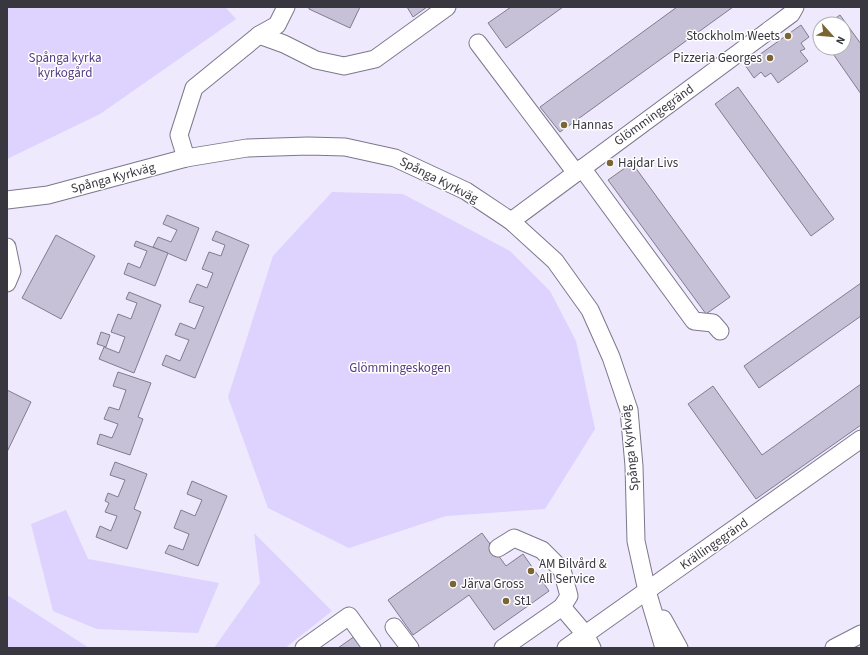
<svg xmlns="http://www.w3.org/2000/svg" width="868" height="655" font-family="'Source Sans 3',sans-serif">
<rect width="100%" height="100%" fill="#eee9fc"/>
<!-- green -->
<g fill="#ded2fe">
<polygon points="7,7 225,7 236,19 100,114 7,159"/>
<polygon points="332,192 403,194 510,251 550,291 576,341 595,429 545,509 446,516 349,548 268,508 228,397 273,256"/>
<polygon points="66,510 88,559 219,583 198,633 97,629 53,611 31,524"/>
<polygon points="254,533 332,611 285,648 214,648 260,583"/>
<polygon points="7,595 89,648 7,648"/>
</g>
<!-- building -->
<g fill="#c7c1d8" stroke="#827c91">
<polygon points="309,7 360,7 350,28 309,9"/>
<polygon points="407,7 427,7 413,17"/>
<polygon points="511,7 563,7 506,48 488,23"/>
<polygon points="677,7 733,7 560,132 540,107"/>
<polygon points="840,15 861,44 861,94 829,48 844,48 844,24 827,24"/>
<polygon points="801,25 809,37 801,43 805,49 800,51 808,61 778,83 771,73 765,77 761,72 754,78 745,65"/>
<polygon points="738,87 834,219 811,236 715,104"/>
<polygon points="632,163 730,297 706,314 608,180"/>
<polygon points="167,215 199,228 186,261 153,247 158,237 171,242 177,230 163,224"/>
<polygon points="216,231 249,245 195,378 162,365 166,355 180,361 189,340 175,335 180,323 195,329 204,307 189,302 197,284 207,288 213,273 202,269 209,252 221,256 225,245 212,240"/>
<polygon points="56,235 95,256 61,319 22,298"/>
<polygon points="136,241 168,253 155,286 124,274 128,263 140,268 147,251 134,246"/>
<polygon points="861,283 861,316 759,388 744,366"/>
<polygon points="129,292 161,305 134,373 99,359 104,347 119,353 125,337 111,332 118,314 131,319 137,303 126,299"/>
<polygon points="101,332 110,335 106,347 97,344"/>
<polygon points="118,372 151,383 138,417 143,419 130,455 97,444 100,434 112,438 118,424 104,419 109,407 119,410 126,390 113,386"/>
<polygon points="861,384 861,425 756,499 688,404 713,386 762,455"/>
<polygon points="7,390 31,402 7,452"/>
<polygon points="115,462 147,474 134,509 141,512 127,549 96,537 100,526 111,531 117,516 105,512 109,503 105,501 108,493 118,497 125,480 110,475"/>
<polygon points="192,481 227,496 198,566 165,553 169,545 183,550 189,534 174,528 181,510 195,516 202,500 187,494"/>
<polygon points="482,533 506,566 523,554 549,591 494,630 469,595 413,635 388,600"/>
<polygon points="355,636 363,648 338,648"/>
</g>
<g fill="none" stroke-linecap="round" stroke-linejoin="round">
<!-- minor casing -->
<g stroke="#7d778c" stroke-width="19">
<g id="minor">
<polyline points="259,35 284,44 316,60 344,66 375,59 447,7"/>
<polyline points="478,43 576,173"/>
<polyline points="186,158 179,135 194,88 259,35 277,25 286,7"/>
<polyline points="582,168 694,321 713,323 720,331"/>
<polyline points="7,200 48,195 186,158 247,148 308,146 345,147 395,158 466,191 511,221 555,261 590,310 611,357 629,410 634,466 636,541 647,591 664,648"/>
<polyline points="511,221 791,14 795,7"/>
<polyline points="7,247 12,271 7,283"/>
<polyline points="498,548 514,538 542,550 562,570 569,596 562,607 585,634 592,648"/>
<polyline points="663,619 679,648"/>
<polyline points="394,627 410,648"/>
<polyline points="304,648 349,616 372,648"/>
<polyline points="503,648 562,607"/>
<polyline points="566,648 861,439"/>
<polyline points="834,648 861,634"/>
</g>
</g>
<!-- minor -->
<use href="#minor" stroke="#fff" stroke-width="17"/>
</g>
<!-- markers -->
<g fill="#7a6534" stroke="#fff" stroke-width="1.5">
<circle cx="788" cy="36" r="4"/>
<circle cx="770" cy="58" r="4"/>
<circle cx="564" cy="125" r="4"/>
<circle cx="610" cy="163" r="4"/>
<circle cx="531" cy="571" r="4"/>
<circle cx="453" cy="584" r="4"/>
<circle cx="506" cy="601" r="4"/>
</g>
<g text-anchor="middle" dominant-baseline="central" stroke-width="3" stroke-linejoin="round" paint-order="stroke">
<!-- poi labels -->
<g font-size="13" fill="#38363f" stroke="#fff" text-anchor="start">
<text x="780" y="36" text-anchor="end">Stockholm Weets</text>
<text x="762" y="58" text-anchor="end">Pizzeria Georges</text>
<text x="572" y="125">Hannas</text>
<text x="618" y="163">Hajdar Livs</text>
<text x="539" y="564">AM Bilvård &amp;<tspan x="539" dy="15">All Service</tspan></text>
<text x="461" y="584">Järva Gross</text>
<text x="514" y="601">St1</text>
</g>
<!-- park labels -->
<g font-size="13" fill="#543a83" stroke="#fff">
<text x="65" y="58">Spånga kyrka<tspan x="65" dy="15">kyrkogård</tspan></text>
<text x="400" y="368">Glömmingeskogen</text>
</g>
<!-- street labels -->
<g font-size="13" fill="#38363f" stroke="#fff">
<text transform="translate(654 115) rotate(-36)">Glömmingegränd</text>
<text transform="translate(113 178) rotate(-15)">Spånga Kyrkväg</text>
<text transform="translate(439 180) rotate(27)">Spånga Kyrkväg</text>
<text transform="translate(630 448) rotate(-96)">Spånga Kyrkväg</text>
<text transform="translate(714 544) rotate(-35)">Krällingegränd</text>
</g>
</g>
<!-- border -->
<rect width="868" height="655" fill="none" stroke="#38363f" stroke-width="16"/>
<!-- north arrow -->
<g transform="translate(832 36) rotate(117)"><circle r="19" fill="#ffffff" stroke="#afafb2"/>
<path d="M0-3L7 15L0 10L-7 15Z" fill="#7a6534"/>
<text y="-6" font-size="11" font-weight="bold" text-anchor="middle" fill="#38363f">N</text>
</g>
</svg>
